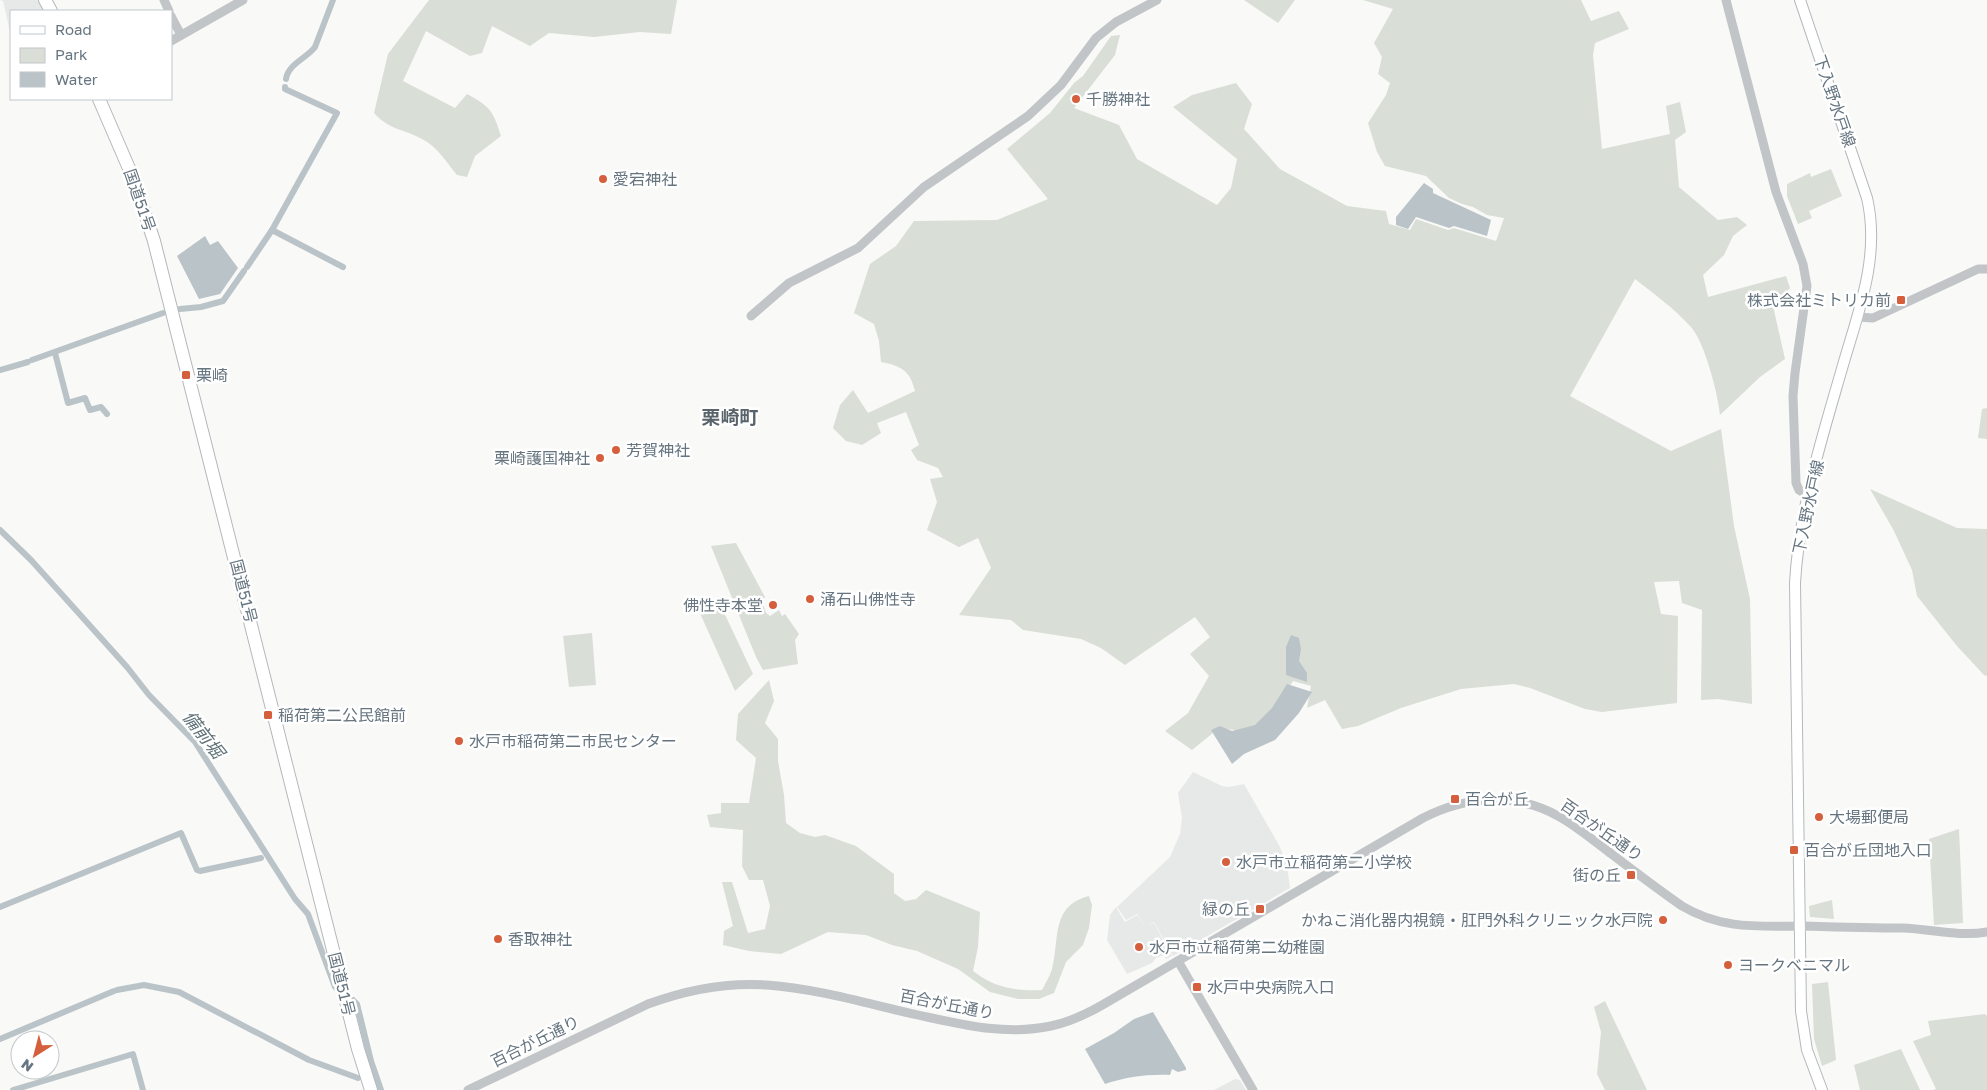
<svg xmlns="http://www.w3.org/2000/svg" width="1987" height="1090" font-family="'Golos Text','Noto Sans JP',sans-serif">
<rect width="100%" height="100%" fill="#f9f9f7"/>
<!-- built -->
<g fill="#e7e8e8">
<polygon points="0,0 37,0 44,11 11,11 11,36 3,1"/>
<polygon points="1193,772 1222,786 1229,787 1244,784 1280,847 1287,866 1290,888 1173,956 1154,922 1149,925 1154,923 1172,956 1166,959 1164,955 1156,958 1152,963 1127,974 1107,940 1110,915 1116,907 1125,922 1137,915 1146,928 1137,914 1126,920 1117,907 1170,857 1180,834 1182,818 1178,793"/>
<polygon points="1235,1079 1240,1080 1246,1090 1214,1090"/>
</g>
<!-- green -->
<g fill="#d9ded7">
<path d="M429 0H677L671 34 640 32 594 37 549 33 530 46 492 26 482 53 470 56 426 31 403 81 455 108 467 94C491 107 493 111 501 136L475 156 467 177 457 175C446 162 438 147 422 139 404 129 389 130 374 113L388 54Z"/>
<polygon points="1244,0 1295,0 1278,23"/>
<path d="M1363 0H1581L1591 21 1619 11 1629 29 1595 43 1593 55 1602 149 1670 134 1666 106 1680 102 1686 132 1675 140 1679 187 1718 220 1737 217 1747 225 1733 236 1724 255 1703 275 1708 297 1786 276 1790 288 1773 306 1785 359 1760 377 1720 415C1718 394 1705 343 1691 327 1675 309 1654 294 1635 279L1570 396 1671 451 1721 429 1734 526 1750 599 1752 704 1718 699 1701 700 1702 610 1682 603 1679 581 1654 582 1661 614 1678 616 1677 703 1602 712 1585 709 1530 688 1514 684 1461 689 1401 708 1358 726 1342 729 1325 700 1307 708 1311 686 1293 681 1263 724 1242 731 1219 728 1192 750 1165 731 1188 713 1209 676 1190 654 1210 637 1195 617 1125 665 1101 648 1081 639 1023 630 1011 620 959 615 991 568 978 538 959 547 927 530 937 502 930 479 943 477 938 468 917 460 911 450 919 445 906 412 877 423 881 433 862 445 846 441 833 428 840 405 853 390 868 413 915 391C910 370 901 366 881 362L879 341 874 324 854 313 870 264 896 246 914 221 997 220 1048 199 1007 149 1050 113 1074 83 1083 76 1111 36 1120 35 1115 55 1074 108 1119 125 1137 159 1217 205 1231 188 1237 159 1173 107 1192 95 1236 83 1252 104 1244 129 1280 169 1347 206 1386 211 1389 224 1410 230 1416 219 1448 230 1454 228 1496 241 1504 218 1487 215 1473 207 1462 204 1449 198 1426 176 1385 166 1377 152 1368 123 1386 95 1390 83 1378 74 1382 57 1374 43 1393 9Z"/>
<polygon points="1831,169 1842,196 1809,211 1812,218 1798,224 1787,196 1787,184 1810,173 1811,177"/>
<polygon points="1987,408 1987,439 1978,438 1982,409"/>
<polygon points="1870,489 1957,528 1987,529 1987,676 1984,675 1957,646 1917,596 1912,570 1894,531"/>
<polygon points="736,543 765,597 762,601 766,613 770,616 779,610 782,616 785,614 799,634 795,640 798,664 763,670 756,657 711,546"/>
<polygon points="719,602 753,674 735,691 699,611"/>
<polygon points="592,633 596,685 569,687 563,636"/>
<path d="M769 680 774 701 765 723 778 739V761L784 795 786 823 800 833 815 837 825 835 856 846 894 874V893L905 901 916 899 926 890 980 912 978 947 973 971C995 988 1015 991 1042 990 1045 984 1050 976 1052 969 1060 940 1050 906 1089 896L1092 905 1089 928 1083 945 1066 962 1054 993 1039 999H1018L990 992 958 969 917 951 892 945 866 935 828 932 781 954 749 951 723 945 724 931 733 926 722 882H732L748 933 765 929 770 906 763 880H749L742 866 743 830 710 827 707 815 721 813V803H749L756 758 736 740 738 714Z"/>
<polygon points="1959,829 1963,923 1934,925 1929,839"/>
<polygon points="1832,900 1834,919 1810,917 1809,906"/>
<polygon points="1828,982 1836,1060 1822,1066 1814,1039 1812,984"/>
<polygon points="1605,1001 1647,1090 1605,1090 1597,1074 1601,1032 1594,1007"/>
<polygon points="1985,1014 1987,1016 1987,1090 1933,1090 1936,1089 1913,1041 1931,1035 1928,1021"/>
<polygon points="1901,1049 1920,1090 1860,1090 1854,1065"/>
</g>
<!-- water -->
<g fill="#bac4c8">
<polygon points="1424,183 1433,189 1433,193 1491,220 1487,236 1454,226 1449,228 1416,217 1408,229 1396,225 1396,217"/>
<polygon points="205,236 210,245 218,241 238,268 220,294 199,299 177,256"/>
<polygon points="1291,635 1299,638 1301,649 1299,661 1307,673 1307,682 1286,675 1286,647"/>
<polygon points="1287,684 1312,692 1299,713 1275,740 1244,754 1232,764 1211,730 1220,726 1232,731 1255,725 1272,708"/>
<path d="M1153 1012 1186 1068V1070L1178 1072 1172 1069 1170 1075C1148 1074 1126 1077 1105 1084L1085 1049 1114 1033 1134 1019Z"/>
</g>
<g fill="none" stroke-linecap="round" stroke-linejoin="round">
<!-- canal -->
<g stroke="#bac4c8" stroke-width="6">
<path d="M286 79C288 64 307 58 315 47L333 0"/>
<polyline points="272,230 343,267"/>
<polyline points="247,267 272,230 337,113 285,89 285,87"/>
<polyline points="180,309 201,307 223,301 244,271"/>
<polyline points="55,353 68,403 85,398 90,410 101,407 107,414"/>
<polyline points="32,360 163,313"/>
<polyline points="0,370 28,362"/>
<polyline points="0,530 31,560 127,667 149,695 195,742 295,899 308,914 335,987 338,990"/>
<polyline points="0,907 181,833 197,870 200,871 261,858"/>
<polyline points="117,990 144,985 179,992 309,1060 358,1078"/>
<polyline points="353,1000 357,1004 371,1061 381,1090"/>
<polyline points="0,1039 114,991"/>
<polyline points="13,1090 133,1054 143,1090"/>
</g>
<!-- major casing -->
<g stroke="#b4b9bd" stroke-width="12">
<path id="major" d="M1800 0 1867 198C1881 258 1857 315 1841 372 1821 441 1799 511 1795 583L1801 1011 1807 1050 1822 1090"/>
</g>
<!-- highway casing -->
<g stroke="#b4b8bb" stroke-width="14">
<g id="highway">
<polyline points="45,0 51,11"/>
<polyline points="99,99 134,180 154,241 358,1049 371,1090"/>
</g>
</g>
<!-- minor -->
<g stroke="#c1c5c8" stroke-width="9">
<polyline points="164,0 169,11"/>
<polyline points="1726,0 1776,192 1803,264 1807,286 1795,373 1793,396 1796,483 1799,490 1807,495"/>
<polyline points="171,16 181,35"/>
<polyline points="171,41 243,0"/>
<polyline points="751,316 789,283 858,248 924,187 1028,116 1061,85 1096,38 1116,22 1157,0"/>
<polyline points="1857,317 1873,318 1978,269 1987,269"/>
<polyline points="1178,961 1253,1090"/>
<path d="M468 1090 648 1004C686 990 726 982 767 985 821 989 875 1006 927 1017 968 1026 1009 1035 1051 1026 1070 1022 1087 1014 1104 1004L1423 818C1466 796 1515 792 1558 816 1575 825 1590 838 1605 849 1630 868 1656 888 1682 906 1722 930 1759 926 1804 926 1837 927 1870 928 1903 928 1931 929 1959 937 1987 932"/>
</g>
<!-- major -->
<use href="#major" stroke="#fff" stroke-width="10"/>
<!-- highway -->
<use href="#highway" stroke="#fff" stroke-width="12"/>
</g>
<!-- markers -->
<g fill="#d55e3c" stroke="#fff" stroke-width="2">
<circle cx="1076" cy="99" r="5"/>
<circle cx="603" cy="179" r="5"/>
<rect x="1896" y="295" width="10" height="10" rx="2.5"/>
<rect x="181" y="370" width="10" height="10" rx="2.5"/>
<circle cx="616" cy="450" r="5"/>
<circle cx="600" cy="458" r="5"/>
<circle cx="810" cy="599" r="5"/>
<circle cx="773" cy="605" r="5"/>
<rect x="263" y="710" width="10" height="10" rx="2.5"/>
<circle cx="459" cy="741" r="5"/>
<rect x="1450" y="794" width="10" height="10" rx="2.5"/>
<circle cx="1819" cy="817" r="5"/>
<rect x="1789" y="845" width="10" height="10" rx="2.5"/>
<circle cx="1226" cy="862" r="5"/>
<rect x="1626" y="870" width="10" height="10" rx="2.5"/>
<rect x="1255" y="904" width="10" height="10" rx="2.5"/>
<circle cx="1663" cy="920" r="5"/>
<circle cx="498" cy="939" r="5"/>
<circle cx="1139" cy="947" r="5"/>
<circle cx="1728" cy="965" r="5"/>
<rect x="1192" y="982" width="10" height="10" rx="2.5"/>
</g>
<g text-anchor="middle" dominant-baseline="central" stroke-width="5" stroke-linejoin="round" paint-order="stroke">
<!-- poi labels -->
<g font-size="16" fill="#667580" stroke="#fff" text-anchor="start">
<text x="1086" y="99">千勝神社</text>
<text x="613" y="179">愛宕神社</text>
<text x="1891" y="300" text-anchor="end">株式会社ミトリカ前</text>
<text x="196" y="375">栗崎</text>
<text x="626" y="450">芳賀神社</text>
<text x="590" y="458" text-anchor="end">栗崎護国神社</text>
<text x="820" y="599">涌石山佛性寺</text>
<text x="763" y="605" text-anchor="end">佛性寺本堂</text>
<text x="278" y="715">稲荷第二公民館前</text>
<text x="469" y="741">水戸市稲荷第二市民センター</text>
<text x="1465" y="799">百合が丘</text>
<text x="1829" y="817">大場郵便局</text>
<text x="1804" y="850">百合が丘団地入口</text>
<text x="1236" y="862">水戸市立稲荷第二小学校</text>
<text x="1621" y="875" text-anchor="end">街の丘</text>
<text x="1250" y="909" text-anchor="end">緑の丘</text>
<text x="1653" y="920" text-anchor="end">かねこ消化器内視鏡・肛門外科クリニック水戸院</text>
<text x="508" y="939">香取神社</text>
<text x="1149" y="947">水戸市立稲荷第二幼稚園</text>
<text x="1738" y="965">ヨークベニマル</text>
<text x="1207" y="987">水戸中央病院入口</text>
</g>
<!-- street labels -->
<g font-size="16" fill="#667580" stroke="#fff">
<text transform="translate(1835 101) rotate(71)">下入野水戸線</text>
<text transform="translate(140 200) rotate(71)">国道51号</text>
<text transform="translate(1808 507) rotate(-78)">下入野水戸線</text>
<text transform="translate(244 591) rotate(76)">国道51号</text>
<text transform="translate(1602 830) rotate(35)">百合が丘通り</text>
<text transform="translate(342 984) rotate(76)">国道51号</text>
<text transform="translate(947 1004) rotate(11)">百合が丘通り</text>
<text transform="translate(535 1041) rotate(-26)">百合が丘通り</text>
</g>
<!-- water labels -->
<g font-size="18" font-style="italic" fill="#617379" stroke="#fff">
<text transform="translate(204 734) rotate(52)">備前堀</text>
</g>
<!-- quarter labels -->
<g font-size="19" font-weight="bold" fill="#58636b" stroke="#fff">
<text x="730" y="416">栗崎町</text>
</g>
</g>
<!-- legend -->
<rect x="10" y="10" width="162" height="90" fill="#ffffff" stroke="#c2c8cc"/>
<rect x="20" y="26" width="25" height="8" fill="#ffffff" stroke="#c2c8cc"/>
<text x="55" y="35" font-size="15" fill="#667580">Road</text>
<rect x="20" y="48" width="25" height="15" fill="#d9ded7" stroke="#c2c8cc"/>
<text x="55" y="60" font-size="15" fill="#667580">Park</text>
<rect x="20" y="72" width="25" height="15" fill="#bac4c8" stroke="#c2c8cc"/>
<text x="55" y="85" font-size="15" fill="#667580">Water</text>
<!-- north arrow -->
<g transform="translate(35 1055) rotate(216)"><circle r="24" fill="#ffffff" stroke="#c2c8cc"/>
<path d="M0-4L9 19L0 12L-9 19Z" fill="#d55e3c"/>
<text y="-8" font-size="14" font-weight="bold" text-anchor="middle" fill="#667580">N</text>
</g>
</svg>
